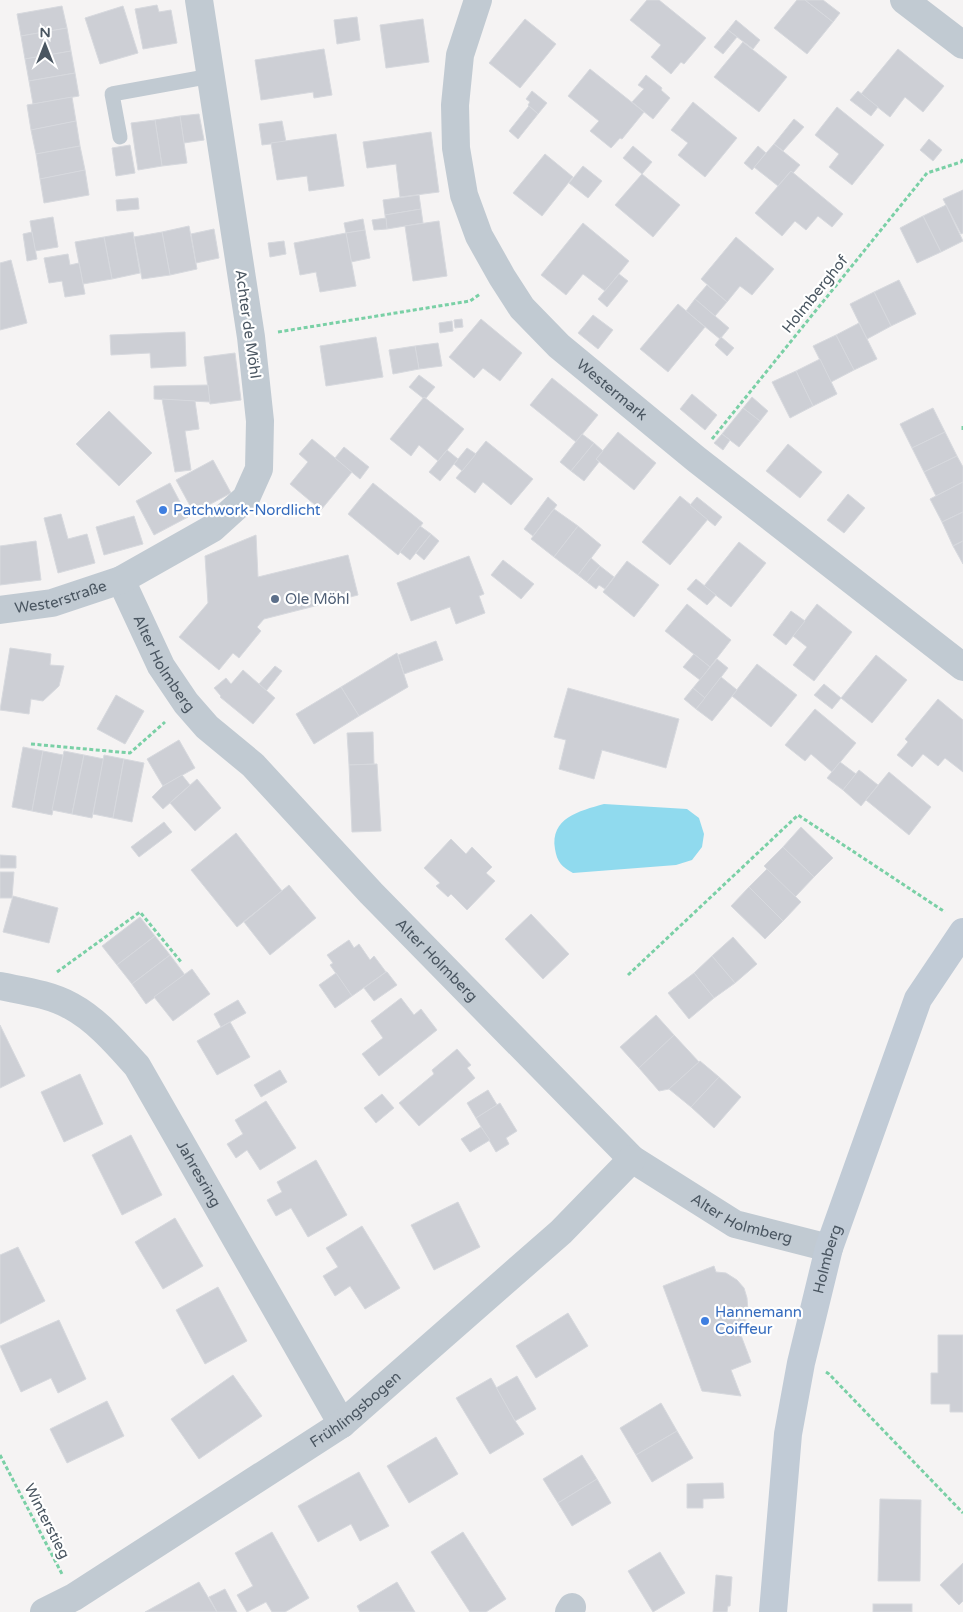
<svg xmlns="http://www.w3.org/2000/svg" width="963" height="1612" font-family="'Varela Round',sans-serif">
<rect width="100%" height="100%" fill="#f5f3f3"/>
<!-- water -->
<path fill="#90daee" d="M604 804 687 809 699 818 704 834 702 847 692 860 676 865 573 873C562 867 557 862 555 849 550 818 579 811 604 804Z"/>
<!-- building -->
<g fill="#cdcfd5" stroke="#d7d9de">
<polygon points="647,0 659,0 706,38 684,64 681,62 671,74 651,57 661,45 630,20"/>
<polygon points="797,0 805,0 833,22 807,54 774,28"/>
<polygon points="805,0 823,0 840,13 833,22"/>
<polygon points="157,5 159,12 171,10 177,43 143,49 135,9"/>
<polygon points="62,6 67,28 21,36 17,14"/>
<polygon points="123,6 138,53 100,64 85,18"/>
<polygon points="357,17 360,40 337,44 334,20"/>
<polygon points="423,19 429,62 386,68 380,25"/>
<polygon points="525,19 556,44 520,88 489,63"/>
<polygon points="736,20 760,40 753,49 728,30"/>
<polygon points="67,28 71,51 25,59 21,36"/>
<polygon points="728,30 737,37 723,54 714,47"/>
<polygon points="743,42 787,77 759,112 714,77"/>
<polygon points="324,49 332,95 314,98 313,92 261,100 255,60"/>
<polygon points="898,49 944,86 923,112 905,97 890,117 861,94"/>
<polygon points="71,51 75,73 29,81 25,59"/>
<polygon points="590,69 644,112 622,139 620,138 611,148 590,131 599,121 568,96"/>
<polygon points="75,73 79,96 33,104 29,81"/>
<polygon points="646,75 662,88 661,90 670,98 653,119 632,102 644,89 638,85"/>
<polygon points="532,91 547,103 538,114 528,105 530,102 526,99"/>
<polygon points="858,91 878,107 871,116 850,100"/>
<polygon points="72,97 76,121 31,130 27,105"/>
<polygon points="693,102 737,138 705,177 678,155 688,143 671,130"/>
<polygon points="529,106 538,114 518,139 509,131"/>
<polygon points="837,107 884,145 852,185 829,167 839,154 815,135"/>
<polygon points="199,114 204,140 184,143 180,116"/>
<polygon points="180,116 187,163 162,166 155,120"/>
<polygon points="794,119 804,127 783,151 774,144"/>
<polygon points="155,120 162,166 138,170 131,123"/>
<polygon points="76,121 80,146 36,154 31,130"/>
<polygon points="282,121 286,142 262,145 259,124"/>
<polygon points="431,132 439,192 400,197 396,164 367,168 363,142"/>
<polygon points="336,134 344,186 309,191 307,176 277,180 271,143"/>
<polygon points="929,139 942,150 933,161 920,150"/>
<polygon points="774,144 800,165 793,173 791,171 778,186 754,167"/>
<polygon points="130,145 135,173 116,176 112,148"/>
<polygon points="80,146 85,170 40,179 36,154"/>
<polygon points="633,146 652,162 642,174 623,158"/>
<polygon points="758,146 766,153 752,170 744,163"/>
<polygon points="545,154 573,177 542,216 513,193"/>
<polygon points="583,166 602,181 588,198 569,183"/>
<polygon points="85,170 89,195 44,203 40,179"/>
<polygon points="791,171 843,214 832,227 818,216 806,230 795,221 782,236 755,213"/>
<polygon points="642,174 680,205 653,237 615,205"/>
<polygon points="963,190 963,233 961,234 943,199"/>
<polygon points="419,195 421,209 385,215 383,200"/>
<polygon points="138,198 139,209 117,211 116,200"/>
<polygon points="946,205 963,241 941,252 923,216"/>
<polygon points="421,209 423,223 387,229 385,215"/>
<polygon points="923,216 941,252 917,263 900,228"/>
<polygon points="53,217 58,247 35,251 30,221"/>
<polygon points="386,218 387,229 374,230 372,220"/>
<polygon points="363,219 365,230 346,233 344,223"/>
<polygon points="439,221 447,276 413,281 405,226"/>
<polygon points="583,223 629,261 605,291 583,274 566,295 541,275"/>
<polygon points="189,226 197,269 170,275 162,232"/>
<polygon points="214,229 219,258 196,263 191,234"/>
<polygon points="365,230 370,258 351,262 346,233"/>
<polygon points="32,232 37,259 27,261 23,234"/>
<polygon points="133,232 140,273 112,279 104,237"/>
<polygon points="162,232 170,275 142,279 134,237"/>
<polygon points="346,233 356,286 320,292 316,272 300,275 294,243"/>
<polygon points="104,237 112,279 83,284 75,242"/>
<polygon points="736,237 774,269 752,295 740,286 727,302 701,279"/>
<polygon points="284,241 286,254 270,257 268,243"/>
<polygon points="68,254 70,265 79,263 85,294 65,297 62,281 49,283 44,258"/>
<polygon points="11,260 27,323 0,330 0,263"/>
<polygon points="619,274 628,281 607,307 598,299"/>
<polygon points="899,280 916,314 891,326 874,292"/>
<polygon points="707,285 727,302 715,316 695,299"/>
<polygon points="874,292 891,326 867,339 850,304"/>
<polygon points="695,299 729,328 720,339 686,311"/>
<polygon points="678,304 705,327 668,372 640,349"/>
<polygon points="593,315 613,330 598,349 578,333"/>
<polygon points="462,319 463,327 455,328 454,320"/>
<polygon points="481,319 522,353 500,381 483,368 474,378 449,357"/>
<polygon points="452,321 453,331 440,333 439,323"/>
<polygon points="859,323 877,359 854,370 836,335"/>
<polygon points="185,332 186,366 151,368 150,353 111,355 110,335"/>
<polygon points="836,335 854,370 831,382 813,346"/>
<polygon points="376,337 383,377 326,386 320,346"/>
<polygon points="721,337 734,348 727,356 715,345"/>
<polygon points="438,343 442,366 419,369 415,346"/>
<polygon points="415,346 419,369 393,374 389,350"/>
<polygon points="235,353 241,400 210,404 204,357"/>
<polygon points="820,359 837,394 813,406 796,371"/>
<polygon points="796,371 813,406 790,418 772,382"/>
<polygon points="419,375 435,387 426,398 424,397 423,398 409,387"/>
<polygon points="552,378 598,415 576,442 530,405"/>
<polygon points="208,385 210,402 154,399 154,386"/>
<polygon points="692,394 717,415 705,430 680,409"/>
<polygon points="424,397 464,429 438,461 419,445 411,456 390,439"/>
<polygon points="752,397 768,411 760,421 743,408"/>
<polygon points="162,399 195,401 199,429 185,431 191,470 175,472"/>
<polygon points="743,408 760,421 739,447 722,434"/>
<polygon points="933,408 945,432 912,448 900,424"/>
<polygon points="109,411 152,453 119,486 76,444"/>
<polygon points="618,432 656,463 634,490 596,459"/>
<polygon points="945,432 957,456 924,472 912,448"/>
<polygon points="582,434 594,443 571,471 560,462"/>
<polygon points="722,434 730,440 723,450 714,443"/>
<polygon points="312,439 352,472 321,510 290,484 308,462 299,454"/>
<polygon points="486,441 533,479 511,505 483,482 475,493 456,478"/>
<polygon points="594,443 603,451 596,459 599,462 584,481 571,471"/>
<polygon points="788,444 822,472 800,498 766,471"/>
<polygon points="344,447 369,467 360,479 335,458"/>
<polygon points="467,448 476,454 462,471 454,464"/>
<polygon points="447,450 458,459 440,481 429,472"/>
<polygon points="957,456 963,467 963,482 936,496 924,472"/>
<polygon points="213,460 231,493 194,513 176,480"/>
<polygon points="963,482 963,512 942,522 930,499"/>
<polygon points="170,483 188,517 154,535 136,501"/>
<polygon points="373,483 423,523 398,555 348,514"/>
<polygon points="848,494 865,508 844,533 827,520"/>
<polygon points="680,496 708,519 670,565 642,542"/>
<polygon points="548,497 557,505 533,536 524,529"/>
<polygon points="697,497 722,517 715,526 690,505"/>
<polygon points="554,509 578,526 554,557 531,539"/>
<polygon points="963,512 963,541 953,546 942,522"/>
<polygon points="61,514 68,539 87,534 95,563 58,573 44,518"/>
<polygon points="134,516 143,544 104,555 96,527"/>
<polygon points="420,526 431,534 410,560 400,552"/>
<polygon points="578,526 601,545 578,575 554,557"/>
<polygon points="431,534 439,541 424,560 416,553"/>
<polygon points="256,535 258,577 348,555 358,595 264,619 257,627 261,631 239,658 233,653 219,670 179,637 208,603 205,556"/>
<polygon points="36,541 41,580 0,585 0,546"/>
<polygon points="963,541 963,564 953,546"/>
<polygon points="739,542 766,563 731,607 704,586"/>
<polygon points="469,556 484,594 479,596 485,613 456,624 450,607 411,621 397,583"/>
<polygon points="591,558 600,566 587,582 578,575"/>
<polygon points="503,560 534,584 521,599 491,575"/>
<polygon points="627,561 659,585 634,617 603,592"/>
<polygon points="600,566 614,577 605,589 599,585 596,589 587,582"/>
<polygon points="696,579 716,595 707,605 687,589"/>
<polygon points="687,604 731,640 710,667 665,631"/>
<polygon points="817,604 852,632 814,681 793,665 807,647 793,636"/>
<polygon points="791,611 805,621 786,645 773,635"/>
<polygon points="436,641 443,660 404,674 398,655"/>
<polygon points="10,648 51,654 50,665 64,666 59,686 43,701 31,699 29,714 0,710"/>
<polygon points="397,653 408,687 359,716 341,687"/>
<polygon points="694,654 710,667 700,680 683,667"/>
<polygon points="876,655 907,680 872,723 841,698"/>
<polygon points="717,659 728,668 705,698 693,688"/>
<polygon points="757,664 797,695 771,727 732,696"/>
<polygon points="275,666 282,671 266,691 259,684"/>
<polygon points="243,670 275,698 253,724 220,697 221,696 214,688 226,678 231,684"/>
<polygon points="721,677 737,690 712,721 696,709"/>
<polygon points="824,684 841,698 832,709 814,695"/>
<polygon points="341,687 359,716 314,744 296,714"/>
<polygon points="568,688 679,719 666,768 602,750 594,779 559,769 566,740 554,737"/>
<polygon points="693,688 705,698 696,709 684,699"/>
<polygon points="116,695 144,711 125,744 97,729"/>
<polygon points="938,699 963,720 963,772 945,758 938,766 923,754 912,767 897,755 908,742 905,739"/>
<polygon points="815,709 856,743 832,772 811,754 805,761 785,745"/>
<polygon points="373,732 374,764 349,765 347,733"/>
<polygon points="179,740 195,768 163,786 147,759"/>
<polygon points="23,747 43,751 32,811 12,807"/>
<polygon points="43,751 63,755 52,815 32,811"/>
<polygon points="64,751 84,755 72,814 52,810"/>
<polygon points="84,755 104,759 92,818 72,814"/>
<polygon points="104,755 124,759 113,818 93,814"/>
<polygon points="124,759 144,763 132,822 113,818"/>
<polygon points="840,762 856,774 843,790 827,778"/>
<polygon points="377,764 381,831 352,832 349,765"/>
<polygon points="859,770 878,785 861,806 843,790"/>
<polygon points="889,772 931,807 909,835 866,800"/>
<polygon points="182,775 190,785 163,809 152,797 163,786"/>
<polygon points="197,779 221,808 195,831 170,803"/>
<polygon points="164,822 172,832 139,857 131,847"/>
<polygon points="801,827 833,858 814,877 783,847"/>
<polygon points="236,833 282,891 237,927 191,870"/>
<polygon points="451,839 466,854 472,847 492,867 486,873 495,881 467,910 451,894 448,897 436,886 440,883 424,868"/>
<polygon points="783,847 814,877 795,897 764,866"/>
<polygon points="0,855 16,856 16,868 0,868"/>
<polygon points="767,869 801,902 783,921 749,887"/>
<polygon points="0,872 14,872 12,898 0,898"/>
<polygon points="289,885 316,918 270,955 244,922"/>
<polygon points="749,887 783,921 765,939 731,906"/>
<polygon points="13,896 58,908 49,943 3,932"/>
<polygon points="531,914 569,954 543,979 505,939"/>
<polygon points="140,917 155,936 117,965 102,946"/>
<polygon points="155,936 170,955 132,984 117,965"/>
<polygon points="733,937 757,964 735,983 712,956"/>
<polygon points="349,940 354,948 359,944 370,960 374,956 386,972 352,996 330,965 333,963 327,955"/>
<polygon points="170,955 185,975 146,1004 132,984"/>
<polygon points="712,956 735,983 714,998 694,973"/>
<polygon points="192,969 210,994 173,1021 154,997"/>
<polygon points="386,972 387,972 397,985 374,1001 364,988"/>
<polygon points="336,973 352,996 335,1008 319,985"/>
<polygon points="694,973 714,998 689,1019 668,993"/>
<polygon points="401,998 414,1015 421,1009 437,1030 379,1076 362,1054 383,1038 371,1021"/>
<polygon points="238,1000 246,1013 221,1027 214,1014"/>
<polygon points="656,1015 674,1035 639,1068 620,1047"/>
<polygon points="230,1022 250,1057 217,1075 197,1041"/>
<polygon points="0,1025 25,1076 0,1088"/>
<polygon points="674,1035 699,1062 669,1089 659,1091 639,1068"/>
<polygon points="457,1049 471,1065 467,1068 475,1078 419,1126 399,1103 434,1074 432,1070"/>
<polygon points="700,1061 719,1077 691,1107 669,1089"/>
<polygon points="280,1070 287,1082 261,1097 254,1085"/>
<polygon points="80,1074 103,1124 64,1142 41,1092"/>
<polygon points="719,1077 741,1097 714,1128 691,1107"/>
<polygon points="488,1090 497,1105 476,1118 467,1103"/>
<polygon points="382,1094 394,1108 376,1123 364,1108"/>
<polygon points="266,1101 296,1148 260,1170 247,1150 236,1158 227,1144 243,1134 235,1120"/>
<polygon points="500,1103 517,1131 506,1138 509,1144 496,1152 476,1118"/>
<polygon points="481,1127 490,1140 470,1152 461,1139"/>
<polygon points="131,1135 162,1195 122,1215 92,1155"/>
<polygon points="316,1160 347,1215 308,1237 291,1208 276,1216 267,1200 282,1192 277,1182"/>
<polygon points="458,1202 480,1247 434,1270 411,1225"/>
<polygon points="175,1218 203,1266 163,1289 135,1242"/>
<polygon points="362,1226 400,1288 365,1309 350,1286 335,1296 323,1276 338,1267 326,1248"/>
<polygon points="18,1247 45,1301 0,1324 0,1255"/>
<polygon points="714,1266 716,1272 726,1273 737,1280 744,1288 747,1298 748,1312 745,1323 739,1330 751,1362 731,1370 741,1396 702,1391 663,1286"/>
<polygon points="218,1287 247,1341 205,1364 176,1310"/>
<polygon points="568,1313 588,1346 536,1378 516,1346"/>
<polygon points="59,1320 86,1379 58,1393 51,1378 21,1392 0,1346"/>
<polygon points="938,1335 963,1335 963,1412 950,1412 950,1404 931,1404 931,1373 938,1373"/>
<polygon points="233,1375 262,1416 199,1459 171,1419"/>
<polygon points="517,1376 536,1409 515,1421 496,1388"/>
<polygon points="491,1378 515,1421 524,1434 490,1454 456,1398"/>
<polygon points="107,1401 124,1436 67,1463 50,1429"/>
<polygon points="661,1403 677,1431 636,1455 620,1428"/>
<polygon points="677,1431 693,1458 652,1482 636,1455"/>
<polygon points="436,1437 458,1474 409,1503 387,1466"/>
<polygon points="582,1455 597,1479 558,1503 543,1479"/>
<polygon points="359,1472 389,1526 360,1541 351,1524 318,1542 298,1506"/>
<polygon points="597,1479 611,1503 572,1526 558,1503"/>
<polygon points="723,1483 724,1498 703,1499 703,1508 687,1508 687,1484"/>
<polygon points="880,1499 921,1500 920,1581 878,1581"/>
<polygon points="272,1532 309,1598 285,1612 272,1612 266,1602 247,1612 237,1595 253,1586 235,1553"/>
<polygon points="463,1532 506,1599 486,1612 470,1612 431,1552"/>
<polygon points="660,1552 685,1593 653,1612 628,1571"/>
<polygon points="963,1563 963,1601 959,1605 940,1585"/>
<polygon points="716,1575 732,1577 730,1606 728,1606 727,1612 713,1612"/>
<polygon points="199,1582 217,1612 145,1612"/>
<polygon points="397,1582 415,1612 360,1612 357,1606"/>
<polygon points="225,1589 237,1612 217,1612 209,1597"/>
<rect x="873" y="1604" width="39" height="8"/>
</g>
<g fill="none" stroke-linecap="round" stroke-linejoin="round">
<!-- path -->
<g stroke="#7ad0a6" stroke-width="3" stroke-dasharray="4 2.5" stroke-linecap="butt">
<polyline points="278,332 470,301 480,294"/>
<polyline points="963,426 963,432"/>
<polyline points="712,439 927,173 961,162 963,159"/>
<polyline points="31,744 130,753 165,722"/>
<polyline points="57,972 140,912 182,963"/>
<polyline points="628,975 798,815 945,912"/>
<polyline points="826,1372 829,1374 963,1513"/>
<polyline points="0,1455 62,1574"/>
</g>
<!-- lane -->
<polyline stroke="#c1cad2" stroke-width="15" points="120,137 112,94 211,76"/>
<!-- street -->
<g stroke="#c1cad2" stroke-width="28">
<path id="s1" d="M478 0 460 55 455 105 456 148 464 195 479 236 502 277 522 308 559 346 696 459 963 667"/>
<polyline points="904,0 963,45"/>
<path id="s2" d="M121 580 161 666 186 703 207 727 253 765 371 893 632 1159 735 1224 829 1248"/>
<path id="s3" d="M0 610 52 603 121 580 213 528 246 498 259 469 260 421 251 337 199 0"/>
<path id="s4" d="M0 986C24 991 49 994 71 1006 97 1020 118 1045 137 1066L342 1424"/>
<path id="s5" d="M44 1612 74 1597 342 1424 561 1232 632 1159"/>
<polyline points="569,1612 572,1607"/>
</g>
<!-- secondary -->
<path stroke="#c1cbd6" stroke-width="28" id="s6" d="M773 1612 788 1434 801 1363 829 1248 918 999 963 932"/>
</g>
<!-- markers -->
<g fill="#3f7fe0" stroke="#fff" stroke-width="2">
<circle cx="163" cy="510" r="5"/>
<circle cx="705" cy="1321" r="5"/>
</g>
<circle fill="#5c6f8a" stroke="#fff" stroke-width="2" cx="275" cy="599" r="5"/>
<g text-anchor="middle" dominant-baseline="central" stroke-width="4.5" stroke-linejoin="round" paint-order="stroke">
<!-- street labels -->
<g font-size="15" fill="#4a5661" stroke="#fff">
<text transform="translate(815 294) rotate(-51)">Holmberghof</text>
<text transform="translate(248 324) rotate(82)">Achter de Möhl</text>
<text stroke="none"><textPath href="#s1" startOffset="448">Westermark</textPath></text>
<text stroke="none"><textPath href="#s3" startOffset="62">Westerstraße</textPath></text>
<text stroke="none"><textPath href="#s2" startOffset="94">Alter Holmberg</textPath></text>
<text stroke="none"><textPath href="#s2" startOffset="499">Alter Holmberg</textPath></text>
<text stroke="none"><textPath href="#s4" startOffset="288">Jahresring</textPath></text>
<text stroke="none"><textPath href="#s2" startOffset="904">Alter Holmberg</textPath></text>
<text stroke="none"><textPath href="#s6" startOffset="358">Holmberg</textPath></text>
<text stroke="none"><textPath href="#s5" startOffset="372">Frühlingsbogen</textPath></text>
<text transform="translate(47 1521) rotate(63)">Winterstieg</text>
</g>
<!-- shop labels -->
<g font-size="15" fill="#366cbe" stroke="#fff" text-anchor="start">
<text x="173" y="510">Patchwork-Nordlicht</text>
<text x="715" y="1312">Hannemann<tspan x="715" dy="17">Coiffeur</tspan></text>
</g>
<!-- service labels -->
<g font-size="15" fill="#4e5e75" stroke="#fff" text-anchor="start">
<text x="285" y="599">Ole Möhl</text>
</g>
</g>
<!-- north arrow -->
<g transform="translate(45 45)" stroke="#ffffff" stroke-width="4" paint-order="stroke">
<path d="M0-4L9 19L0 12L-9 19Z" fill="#4a5661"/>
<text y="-8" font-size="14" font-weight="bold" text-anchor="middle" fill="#4a5661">N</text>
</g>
</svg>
